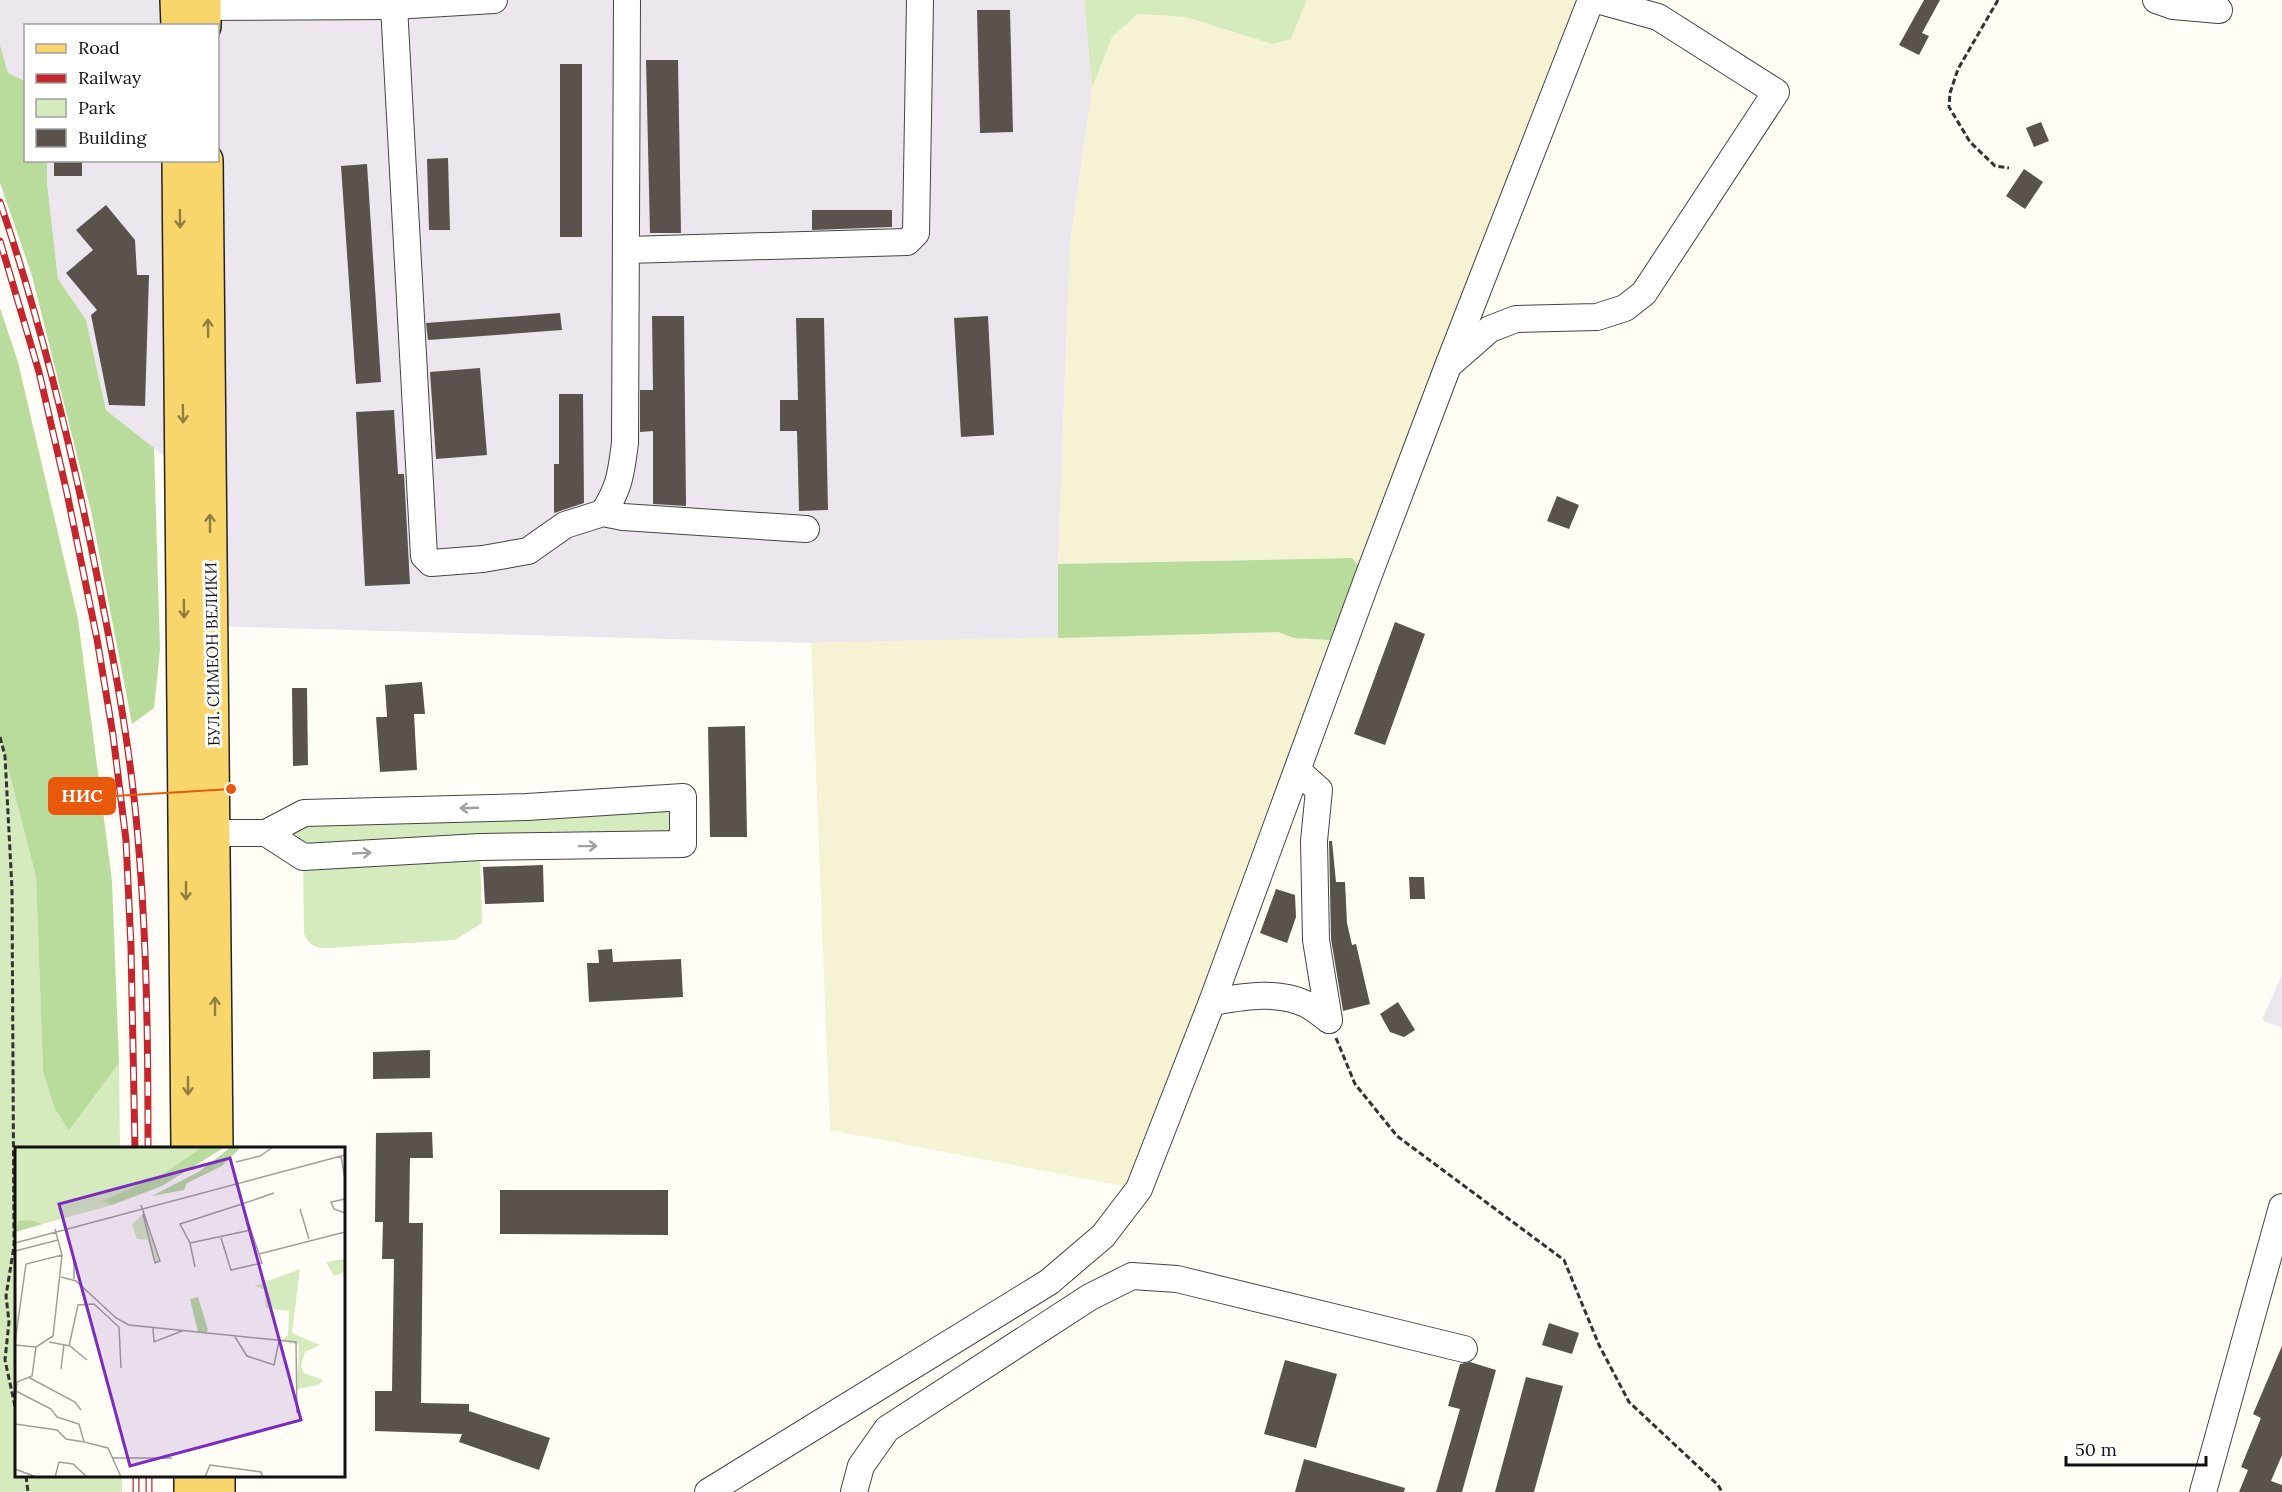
<svg xmlns="http://www.w3.org/2000/svg" width="2282" height="1492" font-family="Lora,serif">
<rect width="100%" height="100%" fill="#fffdf5"/>
<!-- industrial -->
<g fill="#eee6ef">
<polygon points="0,0 1084,0 1092,88 1070,245 1058,564 1058,638 811,643 211,626 210,493 106,410 86,320 58,280 47,183 47,161 218,160 218,26 26,26 25,81 8,73 0,45"/>
<polygon points="2282,975 2282,1028 2262,1020"/>
</g>
<!-- farmland -->
<g fill="#f6f3d4">
<polygon points="1307,0 1591,0 1368,577 1352,558 1058,564 1070,245 1092,88 1112,37 1138,14 1186,17 1272,44 1291,39"/>
<polygon points="1278,632 1295,638 1345,641 1139,1189 830,1130 811,643"/>
</g>
<!-- green -->
<g fill="#d5ebbd">
<polygon points="1084,0 1307,0 1291,39 1272,44 1186,17 1138,14 1112,37 1092,88"/>
<polygon points="0,737 36,877 43,1071 69,1129 119,1063 120,1148 16,1148 16,1476 122,1476 122,1492 0,1492"/>
<path d="M683 797V844L480 847 482 923 455 940 328 948C316 949 309 945 304 934L303 857 266 833 304 813Z"/>
</g>
<!-- forest -->
<g fill="#b9dc9c">
<polygon points="0,45 8,73 25,81 26,160 47,161 47,183 58,279 86,320 106,410 154,448 160,650 154,708 132,724 91,511 32,276 0,183"/>
<polygon points="0,308 18,362 78,619 112,881 119,1063 69,1130 55,1109 43,1071 36,877 0,737"/>
<polygon points="1352,558 1368,577 1345,641 1294,638 1278,632 1058,638 1058,564"/>
</g>
<!-- building -->
<g fill="#5a524d">
<polygon points="1924,0 1940,0 1922,33 1929,36 1919,55 1899,45"/>
<polygon points="977,10 1010,10 1013,132 980,133"/>
<polygon points="646,60 678,60 681,233 650,233"/>
<rect x="560" y="64" width="22" height="173"/>
<polygon points="2041,122 2049,141 2034,147 2026,128"/>
<polygon points="448,158 450,230 429,230 427,159"/>
<rect x="54" y="160" width="28" height="16"/>
<polygon points="367,164 381,382 356,384 341,166"/>
<polygon points="2024,169 2043,182 2025,209 2006,196"/>
<polygon points="106,205 135,240 137,275 149,275 145,406 109,405 91,315 97,310 66,273 93,250 76,230"/>
<polygon points="812,210 892,210 892,227 812,230"/>
<polygon points="560,313 562,330 428,340 426,323"/>
<polygon points="652,316 684,316 686,506 653,504 653,431 640,432 640,390 653,390"/>
<polygon points="988,316 994,435 961,437 954,318"/>
<polygon points="796,318 824,318 828,510 799,511 797,431 780,431 780,400 798,400"/>
<polygon points="480,368 487,455 436,459 430,372"/>
<polygon points="559,394 583,394 584,503 554,513 554,464 559,464"/>
<polygon points="394,410 398,474 404,474 410,584 365,586 356,412"/>
<polygon points="1557,496 1579,505 1569,529 1547,521"/>
<polygon points="1395,622 1425,634 1385,745 1354,734"/>
<polygon points="422,682 425,714 414,714 417,770 380,772 376,717 387,717 385,685"/>
<polygon points="292,688 307,688 308,765 293,766"/>
<polygon points="745,726 747,837 710,837 708,727"/>
<polygon points="1329,841 1332,841 1336,882 1345,882 1347,923 1352,945 1356,944 1370,1004 1343,1011 1331,939"/>
<polygon points="543,865 544,902 485,904 483,867"/>
<polygon points="1409,877 1424,877 1425,899 1410,899"/>
<polygon points="1276,889 1295,895 1296,917 1287,943 1260,933"/>
<polygon points="612,949 613,962 681,959 683,997 589,1002 587,963 599,963 598,950"/>
<polygon points="1398,1002 1415,1030 1404,1037 1390,1032 1380,1014"/>
<polygon points="430,1050 430,1078 373,1079 373,1052"/>
<polygon points="432,1132 433,1158 410,1158 409,1223 423,1223 421,1403 469,1404 469,1411 550,1438 539,1470 459,1442 462,1434 375,1431 375,1391 392,1391 394,1259 382,1259 383,1222 375,1222 376,1133"/>
<polygon points="500,1190 668,1190 668,1235 500,1234"/>
<polygon points="1549,1323 1579,1333 1572,1354 1542,1345"/>
<polygon points="2282,1346 2282,1455 2271,1481 2282,1485 2282,1492 2239,1492 2248,1470 2241,1467 2261,1418 2253,1414"/>
<polygon points="1285,1360 1337,1374 1316,1448 1264,1434"/>
<polygon points="1470,1362 1496,1370 1462,1492 1436,1492 1460,1409 1448,1406 1460,1364"/>
<polygon points="1526,1377 1563,1386 1534,1492 1495,1492"/>
<polygon points="1304,1459 1405,1488 1404,1492 1295,1492"/>
</g>
<g fill="none" stroke-linecap="round" stroke-linejoin="round">
<!-- minor casing -->
<g stroke="#444" stroke-width="28">
<g id="minor">
<polyline points="494,0 394,6 424,556 431,563 483,559 528,551 565,525 603,513 623,517 806,529"/>
<polyline points="2156,0 2173,6 2219,10"/>
<polyline points="187,7 394,6 394,0"/>
<polyline points="627,250 907,242 916,233 920,0"/>
<polyline points="1450,364 1490,329 1516,319 1597,317 1625,308 1644,293 1776,92 1658,17 1597,0"/>
<path d="M603 513C620 487 621 473 625 443L627 0"/>
<polyline points="1298,771 1319,790 1314,841 1316,940 1329,1020"/>
<polyline points="195,833 266,833 304,813 527,807 683,797 683,844 480,847 303,857 266,833"/>
<path d="M1212 1002C1242 997 1276 990 1306 1004 1314 1008 1322 1015 1329 1020"/>
<polyline points="708,1492 1049,1282 1103,1236 1139,1189 1212,1002 1368,577 1448,366 1591,0"/>
<polyline points="854,1492 861,1466 887,1429 1090,1297 1132,1276 1177,1279 1464,1349"/>
<polyline points="2203,1492 2282,1207"/>
</g>
</g>
<!-- major casing -->
<g stroke="#222" stroke-width="36">
<g id="major">
<polyline points="177,0 178,26"/>
<polyline points="204,0 204,26"/>
<polyline points="179,160 188,1148"/>
<polyline points="206,160 216,1148"/>
<polyline points="191,1476 191,1492"/>
<polyline points="218,1476 218,1492"/>
</g>
</g>
<!-- path -->
<g stroke="#333" stroke-width="3" stroke-dasharray="6 3" stroke-linecap="butt">
<polyline points="1998,0 1958,69 1950,93 1949,107 1970,142 1995,166 2009,168"/>
<polyline points="0,737 5,756 12,889 14,1246 6,1296 9,1322 5,1360 16,1411"/>
<polyline points="1336,1038 1355,1084 1397,1136 1564,1260 1599,1345 1629,1402 1718,1485 1722,1492"/>
<polyline points="26,1476 28,1492"/>
</g>
<!-- minor -->
<use href="#minor" stroke="#fff" stroke-width="26"/>
<!-- major -->
<use href="#major" stroke="#f9d66b" stroke-width="33"/>
<!-- rail casing -->
<g stroke="#c4262e" stroke-width="7">
<g id="rail">
<path d="M0 202C42 326 73 453 98 581 115 666 131 752 138 839 147 942 148 1046 148 1148"/>
<polyline points="0,241 39,372 67,493 97,639 113,735 126,840 131,947 135,1148"/>
<polyline points="136,1492 136,1476"/>
<polyline points="149,1492 149,1476"/>
</g>
</g>
<!-- rail -->
<use href="#rail" stroke="#fff" stroke-width="4.5" stroke-dasharray="14" stroke-linecap="butt"/>
</g>
<!-- one-way arrows -->
<defs><path id="oneway-shaft" d="M-6 0H5M1.5-3L5.5 0L1.5 3" fill="none" stroke-width="1.6" stroke-linecap="round" stroke-linejoin="round" transform="scale(1.5)"/></defs>
<g stroke="#917d42">
<use href="#oneway-shaft" transform="translate(180 219) rotate(89)"/>
<use href="#oneway-shaft" transform="translate(208 328) rotate(-91)"/>
<use href="#oneway-shaft" transform="translate(183 414) rotate(89)"/>
<use href="#oneway-shaft" transform="translate(210 523) rotate(-90)"/>
<use href="#oneway-shaft" transform="translate(184 609) rotate(89)"/>
<use href="#oneway-shaft" transform="translate(186 891) rotate(90)"/>
<use href="#oneway-shaft" transform="translate(215 1006) rotate(-90)"/>
<use href="#oneway-shaft" transform="translate(188 1086) rotate(90)"/>
</g>
<g stroke="#a0a0a0">
<use href="#oneway-shaft" transform="translate(469 808) rotate(178)"/>
<use href="#oneway-shaft" transform="translate(588 846) rotate(-1)"/>
<use href="#oneway-shaft" transform="translate(362 853) rotate(-3)"/>
</g>
<g text-anchor="middle" dominant-baseline="central" stroke-width="6" stroke-linejoin="round" paint-order="stroke">
<!-- street labels -->
<g font-size="16" fill="#111" stroke="#fff">
<text transform="translate(212 654) rotate(-91)">БУЛ. СИМЕОН ВЕЛИКИ</text>
</g>
</g>
<!-- overview -->
<g transform="translate(15 1147)">
<rect width="330" height="330" fill="#fffdf5"/>
<path d="M0 0H187L149 26 89 54 97 58 28 77 17 73 1 78 0 82ZM128 67 145 114 140 116 133 93 122 92 117 77ZM330 112V125L319 129 311 115ZM285 122 277 186 305 198 290 205 286 219 289 226 308 233 303 238 282 242 284 198 266 194 273 188 274 164 251 161 249 142 239 139Z" fill="#d5ebbd"/>
<path d="M187 0H210L147 39 97 58 88 54 149 26ZM216 0H226L207 19 172 36 169 43 137 49 185 24ZM17 73 28 77 0 85 4 74ZM183 150 193 183 191 186 183 185 175 152Z" fill="#b9dc9c"/>
<path fill="none" stroke="#a09f9a" stroke-width="1.5" d="M326 9 330 33M221 15 245 9 258 0M220 32 227 57 259 46M330 52 316 55 319 62 330 66M126 58 145 114 140 116 128 67M285 62 294 92M0 96 330 8M175 96 236 83M0 104 43 93M244 107 330 85M59 111V132M180 120 175 96 165 77 227 57 247 116 216 123 206 91M46 130 61 134 101 171 114 178 281 195 282 266M138 181 139 195 167 184M220 190 232 209 259 218 264 194M0 195 11 117 47 108M34 195 55 199 72 213M0 198 21 200M54 199 63 158 79 157 104 180 106 221M46 222 49 197M13 230 60 255 66 263M1 244 36 262 42 270 64 277 69 295 93 301 106 330M0 256 2 235 17 229 21 200 38 189 47 108 40 82M0 277 42 283 51 292 69 295M98 311H157M0 322 21 330M40 330 44 315 58 317 72 330M190 330 195 318 246 325 248 330"/>
<path fill="#7b2cbf" fill-opacity="0.15" stroke="#7b2cbf" stroke-width="3" d="M215 11 286 273 115 319 44 57Z"/>
<rect width="330" height="330" fill="none" stroke="#111" stroke-width="3"/>
</g>
<!-- callouts -->
<path fill="none" stroke="#e8590c" stroke-width="2" d="M231 789L115 796"/>
<circle fill="#e8590c" stroke="#fff" stroke-width="2" cx="231" cy="789" r="6"/>
<rect fill="#e8590c" stroke="#e8590c" stroke-width="2" x="49" y="778" width="66" height="36" rx="6"/>
<g font-size="18" text-anchor="middle" font-weight="bold" fill="#fff">
<text x="82" y="802">НИС</text>
</g>
<!-- legend -->
<rect x="24" y="24" width="195" height="138" fill="#ffffff" stroke="#a0a0a0" stroke-width="1.5"/>
<rect x="36" y="44" width="30" height="9" fill="#f9d66b" stroke="#a0a0a0" stroke-width="1.5"/>
<text x="78" y="54" font-size="18" fill="#111111">Road</text>
<rect x="36" y="74" width="30" height="9" fill="#c4262e" stroke="#a0a0a0" stroke-width="1.5"/>
<text x="78" y="84" font-size="18" fill="#111111">Railway</text>
<rect x="36" y="99" width="30" height="18" fill="#d5ebbd" stroke="#a0a0a0" stroke-width="1.5"/>
<text x="78" y="114" font-size="18" fill="#111111">Park</text>
<rect x="36" y="129" width="30" height="18" fill="#5a524d" stroke="#a0a0a0" stroke-width="1.5"/>
<text x="78" y="144" font-size="18" fill="#111111">Building</text>
<!-- scale -->
<path d="M2066 1456v9h140v-9" fill="none" stroke="#111111" stroke-width="3"/>
<text x="2075" y="1456" font-size="18" fill="#111111" stroke="#ffffff" stroke-width="4.5" paint-order="stroke">50 m</text>
</svg>
